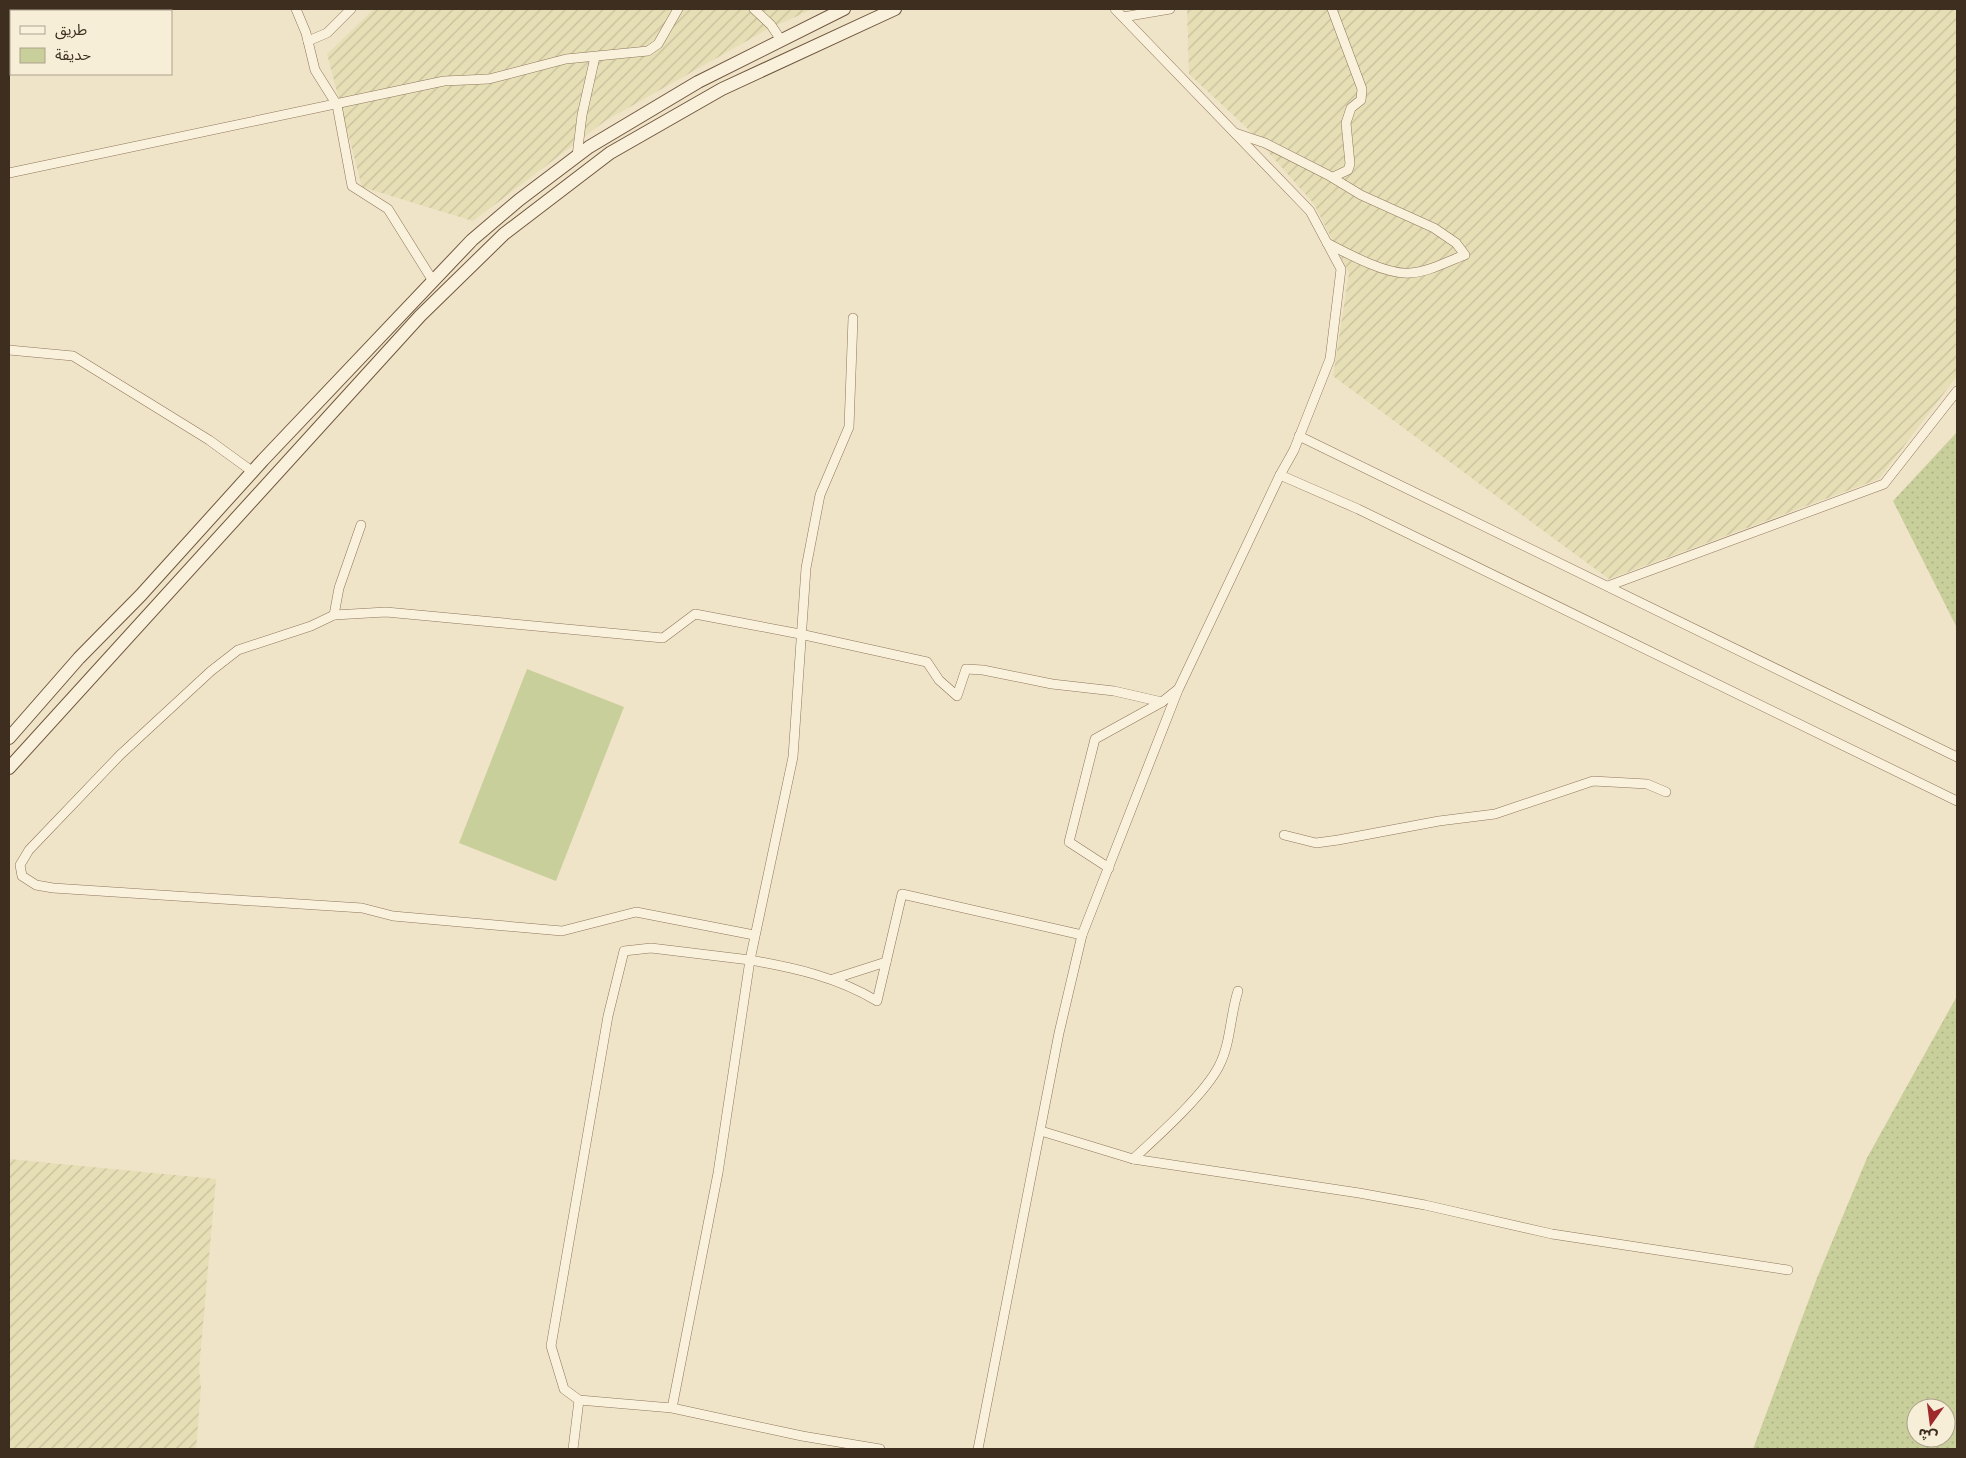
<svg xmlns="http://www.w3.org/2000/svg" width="1966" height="1458" font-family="'Times New Roman','Noto Sans Arabic',serif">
<defs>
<pattern id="farmland-furrows" width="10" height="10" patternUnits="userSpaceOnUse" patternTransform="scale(1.25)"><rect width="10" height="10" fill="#e6deb5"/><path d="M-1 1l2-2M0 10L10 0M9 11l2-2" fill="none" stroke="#c6bf9b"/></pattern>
<pattern id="grass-dots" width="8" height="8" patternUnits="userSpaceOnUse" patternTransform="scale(1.25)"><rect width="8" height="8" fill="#c9cf9b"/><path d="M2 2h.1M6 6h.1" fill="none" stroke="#aeb285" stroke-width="1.8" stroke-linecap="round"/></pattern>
</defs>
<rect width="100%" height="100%" fill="#f0e4c8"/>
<!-- farmland -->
<g fill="url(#farmland-furrows)">
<polygon points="374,9 813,9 766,30 605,121 473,221 362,187 327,54"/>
<polygon points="1187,9 1957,9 1957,376 1879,479 1609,579 1333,376 1349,273 1314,204 1247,128 1189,74"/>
<polygon points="9,1159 216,1179 199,1369 201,1388 196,1449 9,1449"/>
</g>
<!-- grass -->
<g fill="url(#grass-dots)" fill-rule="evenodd">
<polygon points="1957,432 1957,628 1893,501"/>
<path d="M1957 996V1449H1753L1817 1278 1867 1158ZM1916 1408H1946V1438H1916Z"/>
</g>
<!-- green -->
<polygon fill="#c9cf9b" points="527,669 624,707 556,881 459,843"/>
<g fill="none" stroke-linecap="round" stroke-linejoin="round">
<!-- minor casing -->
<g stroke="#8d765c" stroke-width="10">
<g id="minor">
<polyline points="296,9 306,33 315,70 337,105 352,186 388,209 433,281"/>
<polyline points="754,9 771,25 781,40"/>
<polyline points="1332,9 1362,89 1361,100 1351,108 1346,123 1350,164 1348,170 1333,177"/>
<polyline points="1123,17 1170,9"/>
<polyline points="308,41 327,33 351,9"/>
<path d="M1235 133 1265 143 1328 175 1361 195 1434 228 1456 243 1465 255C1448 261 1429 272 1410 273 1387 275 1348 254 1327 243"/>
<polyline points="577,156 582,115 595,57"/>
<polyline points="9,173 444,81 489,79 566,59 648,51 658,44 678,9"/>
<path d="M853 318 849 427 820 495 806 568 793 757 750 960C795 968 837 977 877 1001L902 894 1082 935"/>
<polyline points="9,350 73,356 209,440 253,472"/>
<polyline points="1299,436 1957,757"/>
<polyline points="1280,475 1358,509 1957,801"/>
<polyline points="361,525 339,588 334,615 311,626 238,650 211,671 120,755 29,850 20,865 22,876 36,885 53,888 362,908 393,916 562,931 636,912 754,935"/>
<polyline points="1608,586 1884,484 1957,391"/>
<polyline points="334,615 386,612 663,638 695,614 800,634 927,662 939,680 957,696 966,669 983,670 1052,684 1114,691 1162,702 1177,690"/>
<polyline points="1284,835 1316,843 1338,840 1439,821 1495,814 1593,781 1647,784 1666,792"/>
<polyline points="1109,868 1069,842 1095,739 1162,702"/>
<polyline points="833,979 886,962"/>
<polyline points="1041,1131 1133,1159 1359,1193 1425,1205 1552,1234 1788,1270"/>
<path d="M1133 1159C1157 1137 1205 1094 1219 1066 1231 1043 1230 1015 1238 991"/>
<polyline points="672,1408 718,1173 750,960 651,948 624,951 608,1016 551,1346 564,1389 579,1400 672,1408 802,1436 880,1449"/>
<polyline points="573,1449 579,1400"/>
<polyline points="978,1449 1059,1033 1082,935 1178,690 1280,475 1294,450 1330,359 1341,269 1310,211 1115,9"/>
</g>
</g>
<!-- secondary casing -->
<g stroke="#6f573f" stroke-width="14">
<g id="secondary">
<polyline points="9,738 79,658 141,595 263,460 472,240 519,200 589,147 698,82 844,9"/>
<polyline points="9,768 420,316 504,234 610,153 722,89 895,9"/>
</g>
</g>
<!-- minor -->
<use href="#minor" stroke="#faf1dc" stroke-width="9"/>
<!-- secondary -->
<use href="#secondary" stroke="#faf1dc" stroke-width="12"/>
</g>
<!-- border -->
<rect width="1966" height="1458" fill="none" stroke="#3d2e20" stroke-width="20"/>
<!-- legend -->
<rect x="10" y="10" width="162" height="65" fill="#f7eed8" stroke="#ada18e"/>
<rect x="20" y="26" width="25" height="8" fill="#faf1dc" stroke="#ada18e"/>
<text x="55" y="35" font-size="15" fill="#3d2e20">طريق</text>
<rect x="20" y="48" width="25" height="15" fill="#c9cf9b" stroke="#ada18e"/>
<text x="55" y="60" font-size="15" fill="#3d2e20">حديقة</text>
<!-- north arrow -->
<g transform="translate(1931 1423) rotate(194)"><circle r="24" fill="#f7eed8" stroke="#ada18e"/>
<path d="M0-4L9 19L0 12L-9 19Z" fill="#9e2a2b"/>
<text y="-8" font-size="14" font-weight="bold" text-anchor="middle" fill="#3d2e20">ش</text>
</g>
</svg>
